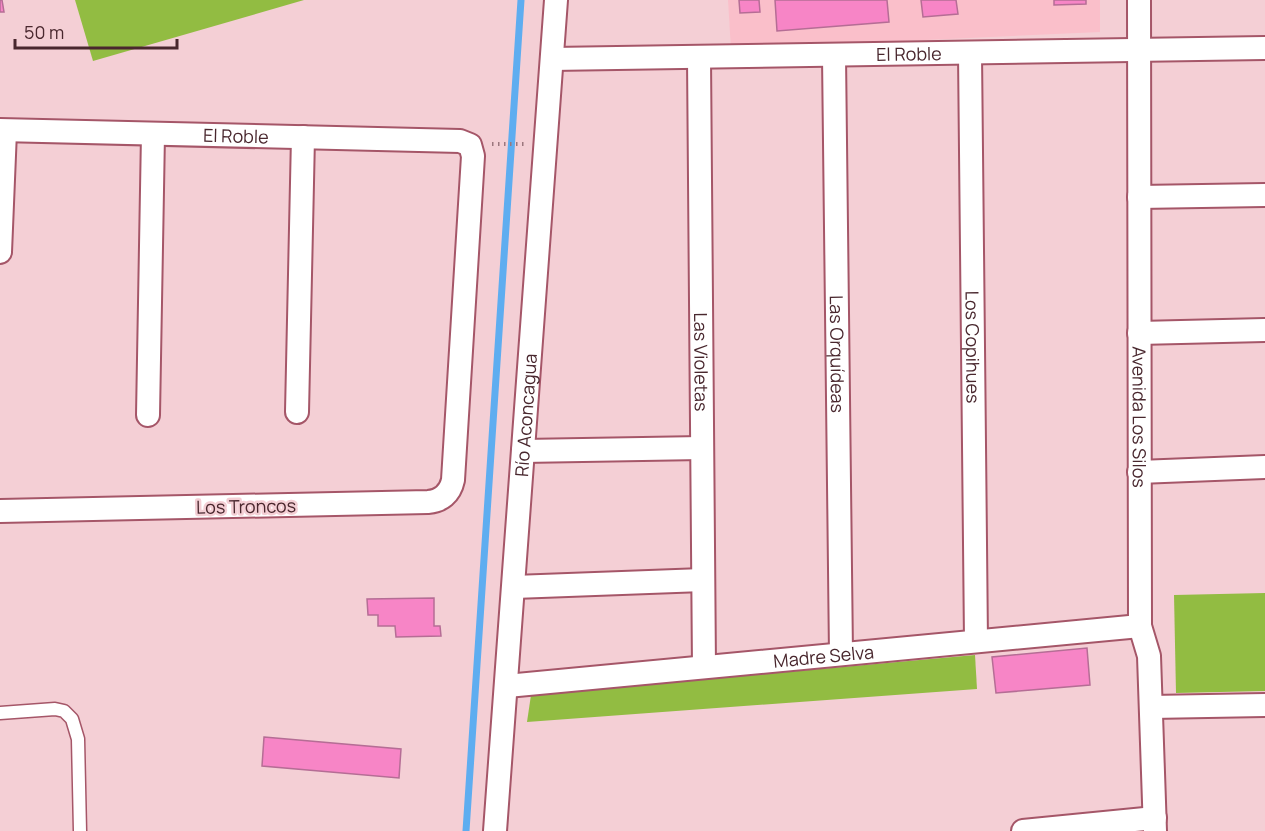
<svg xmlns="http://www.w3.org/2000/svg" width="1265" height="831" font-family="Manrope,sans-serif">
<rect width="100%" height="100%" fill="#f4cfd5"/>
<!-- built -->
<polygon fill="#fabfca" points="728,0 1100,0 1100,32 731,49"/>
<!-- green -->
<g fill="#92bc42">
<polygon points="75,0 304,0 93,61"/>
<polygon points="1265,593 1265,691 1176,693 1174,595"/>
<polygon points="975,655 977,689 527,722 531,695"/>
</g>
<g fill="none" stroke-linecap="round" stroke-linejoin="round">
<!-- stream -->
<polyline stroke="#5eadf0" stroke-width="7" points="466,831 521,0"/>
</g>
<!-- building -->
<g fill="#f785c6" stroke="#b56d95" stroke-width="1.5">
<polygon points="0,0 2,0 4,12 0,12"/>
<polygon points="739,0 759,0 760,12 740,13"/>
<polygon points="775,0 887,0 889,22 777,31"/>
<polygon points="921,0 956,0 958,14 923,17"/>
<polygon points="1054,0 1086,0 1086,4 1054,5"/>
<polygon points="434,598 434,626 440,626 441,636 396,637 395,626 378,626 378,615 368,615 367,599"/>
<polygon points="1087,648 1090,685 996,693 992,657"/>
<polygon points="264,737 401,749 399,778 262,766"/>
</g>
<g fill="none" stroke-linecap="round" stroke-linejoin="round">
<!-- lane casing -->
<g stroke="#a55668" stroke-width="15">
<polyline id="lane" points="0,713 55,709 64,711 72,719 78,739 80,831"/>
</g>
<!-- street casing -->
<g stroke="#a55668" stroke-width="26">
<g id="street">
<path id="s1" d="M1139 0 1140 626 1149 656 1155 831"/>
<path id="s2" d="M970 53 976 641"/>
<path id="s3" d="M834 56 841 654"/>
<path id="s4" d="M699 58 704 667"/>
<path id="s5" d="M552 59 1265 48"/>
<path id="s6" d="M0 130 460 141 470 145 473 156 453 480C450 494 441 501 428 502L0 511"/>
<polyline points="1139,197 1265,195"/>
<polyline points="0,252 5,131"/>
<polyline points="1139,333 1265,330"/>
<polyline points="297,412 303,137"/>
<polyline points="148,415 153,134"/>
<polyline points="523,451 702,448"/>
<polyline points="1139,472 1265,467"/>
<polyline points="514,587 703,580"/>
<path id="s7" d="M507 686 1140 626"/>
<polyline points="1151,707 1265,705"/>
<path id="s8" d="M495 831 556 0"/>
<polyline points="1023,831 1155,818"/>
</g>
</g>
<!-- path -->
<polyline stroke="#9b777e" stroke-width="4" stroke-dasharray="1.5 4.5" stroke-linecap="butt" points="492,144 524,144"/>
<!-- lane -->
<use href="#lane" stroke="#fff" stroke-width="12"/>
<!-- street -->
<use href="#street" stroke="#fff" stroke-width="22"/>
</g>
<g text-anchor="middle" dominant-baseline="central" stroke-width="5" stroke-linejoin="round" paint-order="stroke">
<!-- street labels -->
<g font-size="18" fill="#49272e" stroke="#f4cfd5">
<text stroke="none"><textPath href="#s5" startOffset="357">El Roble</textPath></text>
<text stroke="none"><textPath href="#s6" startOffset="236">El Roble</textPath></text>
<text stroke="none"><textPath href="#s2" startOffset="294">Los Copihues</textPath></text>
<text stroke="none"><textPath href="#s3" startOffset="298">Las Orquídeas</textPath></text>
<text stroke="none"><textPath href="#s4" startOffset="304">Las Violetas</textPath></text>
<text stroke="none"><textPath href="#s8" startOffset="417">Río Aconcagua</textPath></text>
<text stroke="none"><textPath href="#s1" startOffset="417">Avenida Los Silos</textPath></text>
<text transform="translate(246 506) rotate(-1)">Los Troncos</text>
<text stroke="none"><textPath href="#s7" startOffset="318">Madre Selva</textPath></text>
</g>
</g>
<!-- scale -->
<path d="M15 39v9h162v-9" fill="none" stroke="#49272e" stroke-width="3"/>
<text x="24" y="39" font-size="18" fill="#49272e" stroke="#f4cfd5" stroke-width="4.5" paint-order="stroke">50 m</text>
</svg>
